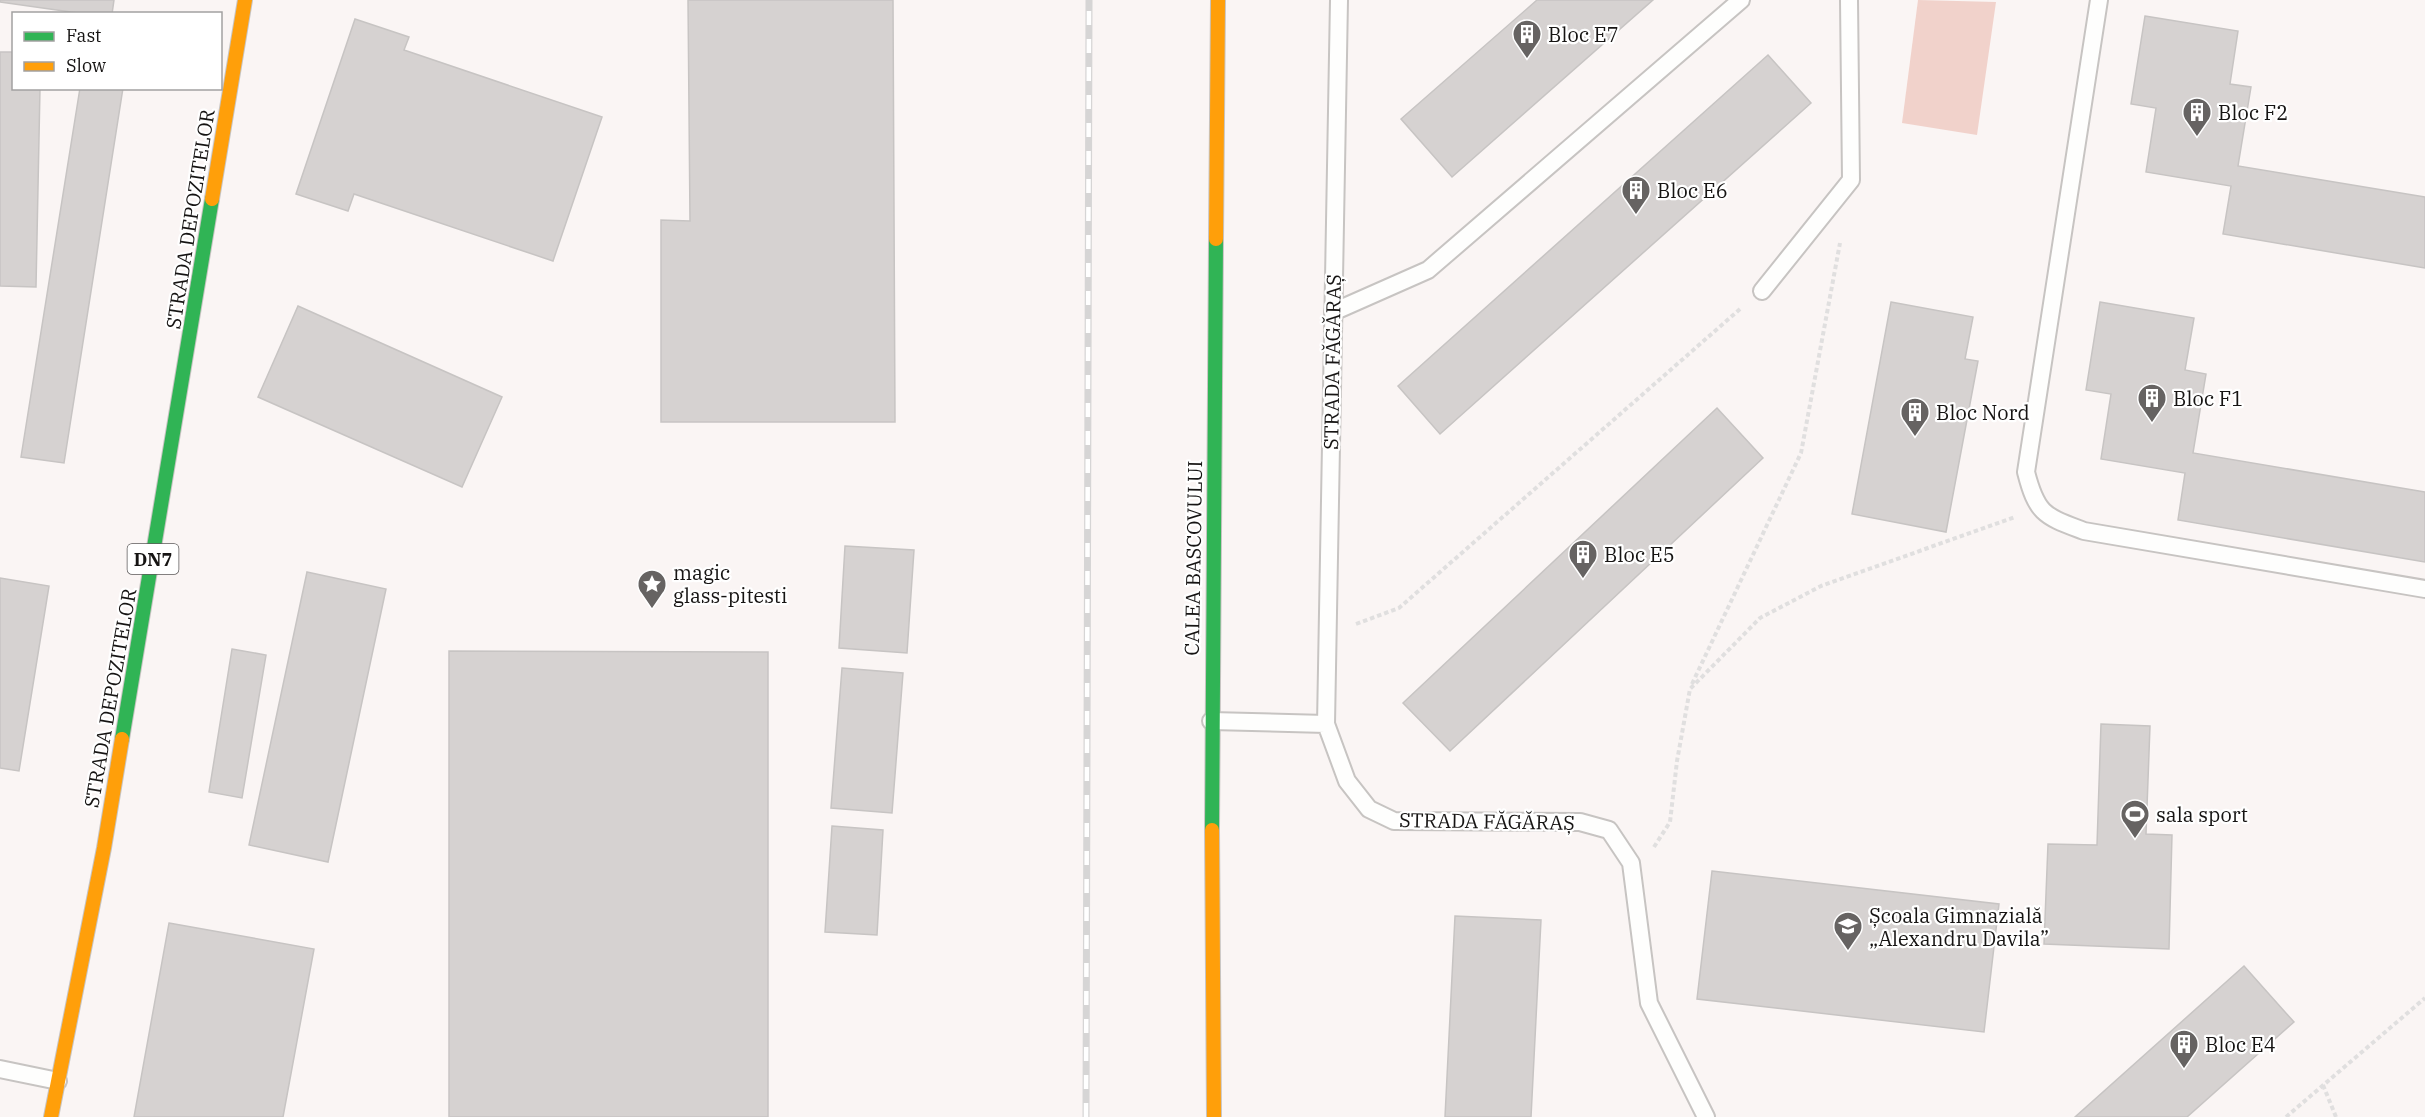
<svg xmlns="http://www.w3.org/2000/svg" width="2425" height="1117" font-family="'IBM Plex Serif',serif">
<rect width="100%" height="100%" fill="#faf5f4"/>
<!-- green -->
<polygon fill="#f1d2cb" points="1918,0 1996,2 1977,135 1902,123"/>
<!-- building -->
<g fill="#d6d2d1" stroke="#c7c4c3" stroke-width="1.5">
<polygon points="0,0 114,0 112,14 85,14 0,2"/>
<polygon points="688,0 893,0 895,422 661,422 661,220 690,221"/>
<polygon points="1537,0 1653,0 1452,177 1401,119"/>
<polygon points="2145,16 2238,31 2230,84 2251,87 2238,166 2425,197 2425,268 2223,234 2231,186 2146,172 2156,108 2131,104"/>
<polygon points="355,19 409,37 404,50 602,117 553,261 354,194 348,211 296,194"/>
<polygon points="0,52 14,52 14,88 40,88 36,287 0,286"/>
<polygon points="1768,55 1811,103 1440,434 1398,386"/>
<polygon points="80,88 123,88 64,463 21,457"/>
<polygon points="1891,302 1973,317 1965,359 1978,361 1946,532 1852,514"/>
<polygon points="2100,302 2194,318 2185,370 2206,374 2193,453 2425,492 2425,562 2178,520 2185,473 2101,459 2111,394 2086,390"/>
<polygon points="298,306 502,397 462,487 258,397"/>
<polygon points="1717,408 1763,458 1450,751 1403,703"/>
<polygon points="845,546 914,550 907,653 839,648"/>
<polygon points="307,572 386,589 328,862 249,845"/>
<polygon points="0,578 49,586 19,771 0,768"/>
<polygon points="232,649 266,655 242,798 209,792"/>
<polygon points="449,651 768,652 768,1117 449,1117"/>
<polygon points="842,668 903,673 892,813 831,808"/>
<polygon points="2101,724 2150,726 2146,834 2172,835 2169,949 2044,944 2048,844 2097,845"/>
<polygon points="832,826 883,830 877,935 825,932"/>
<polygon points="1712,871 1999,904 1984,1032 1697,999"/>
<polygon points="1455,916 1541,920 1531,1117 1445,1117"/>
<polygon points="169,923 314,949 283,1117 134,1117"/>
<polygon points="2244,966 2294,1022 2187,1117 2075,1117"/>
</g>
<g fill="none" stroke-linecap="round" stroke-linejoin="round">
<!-- lane casing -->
<g stroke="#c7c4c2" stroke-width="20">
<g id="lane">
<path d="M2099 0 2026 472C2037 515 2045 516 2084 531L2425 589"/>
<polyline points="1762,291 1851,180 1849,0"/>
<polyline points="1333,312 1428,270 1741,0"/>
<polyline points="1211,721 1326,724 1347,781 1369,809 1394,821 1580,822 1609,830 1631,863 1649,1003 1706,1117"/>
<polyline points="1326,724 1339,0"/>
<polyline points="0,1069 58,1081"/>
</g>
</g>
<!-- fast casing -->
<g stroke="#c7c4c2" stroke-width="16">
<g id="fast">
<polyline points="122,739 212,199"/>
<polyline points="1212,830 1216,239"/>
</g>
</g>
<!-- slow casing -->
<g stroke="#c7c4c2" stroke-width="16">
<g id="slow">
<polyline points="212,199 245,0"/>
<polyline points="1216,239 1218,0"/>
<polyline points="1212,830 1214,1117"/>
<polyline points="51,1117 104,848 122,739"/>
</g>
</g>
<!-- path -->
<g stroke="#e0dfdf" stroke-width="4" stroke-dasharray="4.5 3" stroke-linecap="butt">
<polyline points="1356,624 1399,608 1740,309"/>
<polyline points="1692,684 1801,453 1840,243"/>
<polyline points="1654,847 1670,822 1677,761 1690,689 1760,618 1821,586 2015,517"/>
<polyline points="2323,1085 2336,1117"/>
<polyline points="2286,1117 2425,998"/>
</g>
<!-- lane -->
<use href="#lane" stroke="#fefefd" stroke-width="16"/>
<!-- fast -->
<use href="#fast" stroke="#30b455" stroke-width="14"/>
<!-- slow -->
<use href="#slow" stroke="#ff9f0a" stroke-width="14"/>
<!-- rail casing -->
<g stroke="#d6d5d5" stroke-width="7">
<polyline id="rail" points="1086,1117 1089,0"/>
</g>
<!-- rail -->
<use href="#rail" stroke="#fff" stroke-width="4.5" stroke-dasharray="14" stroke-linecap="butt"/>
</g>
<!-- icons -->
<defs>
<g id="building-pin" transform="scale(1.5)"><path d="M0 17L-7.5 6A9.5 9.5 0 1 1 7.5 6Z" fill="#666362" stroke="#fff"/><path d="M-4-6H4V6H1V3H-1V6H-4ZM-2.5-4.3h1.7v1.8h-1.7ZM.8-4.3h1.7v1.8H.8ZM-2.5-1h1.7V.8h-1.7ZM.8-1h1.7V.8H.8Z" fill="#fff"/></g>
<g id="sight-pin" transform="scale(1.5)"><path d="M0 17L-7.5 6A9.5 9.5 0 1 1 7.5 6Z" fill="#666362" stroke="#fff"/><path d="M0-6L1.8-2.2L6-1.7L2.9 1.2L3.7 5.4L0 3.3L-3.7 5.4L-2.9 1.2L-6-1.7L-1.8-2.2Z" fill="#fff"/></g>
<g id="stadium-pin" transform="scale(1.5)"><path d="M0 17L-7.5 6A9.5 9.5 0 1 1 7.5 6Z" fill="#666362" stroke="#fff"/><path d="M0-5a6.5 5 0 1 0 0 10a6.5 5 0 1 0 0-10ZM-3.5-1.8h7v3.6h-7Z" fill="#fff"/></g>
<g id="school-pin" transform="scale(1.5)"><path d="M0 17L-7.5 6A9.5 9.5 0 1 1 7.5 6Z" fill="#666362" stroke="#fff"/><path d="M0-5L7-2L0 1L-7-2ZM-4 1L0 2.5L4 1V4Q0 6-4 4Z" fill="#fff"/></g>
</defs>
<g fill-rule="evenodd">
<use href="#building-pin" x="1527" y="34"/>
<use href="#building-pin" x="2197" y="112"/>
<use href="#building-pin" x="1636" y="190"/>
<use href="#building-pin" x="2152" y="398"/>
<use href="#building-pin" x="1915" y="412"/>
<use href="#building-pin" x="1583" y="554"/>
<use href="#sight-pin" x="652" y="584"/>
<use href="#stadium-pin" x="2135" y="814"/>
<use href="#school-pin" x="1848" y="926"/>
<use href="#building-pin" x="2184" y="1044"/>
</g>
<g text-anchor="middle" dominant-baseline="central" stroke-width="4.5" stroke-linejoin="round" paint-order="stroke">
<!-- shield labels -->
<rect fill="#fff" stroke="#5c5a5a" stroke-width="1.5" x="127.5" y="544" width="51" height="30" rx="4.5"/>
<g font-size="18" font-weight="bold" fill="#161413">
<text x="153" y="559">DN7</text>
</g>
<!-- poi labels -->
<g font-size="20" fill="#161413" stroke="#fff" text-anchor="start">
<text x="1548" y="34">Bloc E7</text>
<text x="2218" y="112">Bloc F2</text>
<text x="1657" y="190">Bloc E6</text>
<text x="2173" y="398">Bloc F1</text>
<text x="1936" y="412">Bloc Nord</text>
<text x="1604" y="554">Bloc E5</text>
<text x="673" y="572">magic<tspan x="673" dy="23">glass-pitesti</tspan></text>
<text x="2156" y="814">sala sport</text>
<text x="1869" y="915">Școala Gimnazială<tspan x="1869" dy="23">„Alexandru Davila”</tspan></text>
<text x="2205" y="1044">Bloc E4</text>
</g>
<!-- street labels -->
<g font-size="20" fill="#161413" stroke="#fff">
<text transform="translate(190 219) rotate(-81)">STRADA DEPOZITELOR</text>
<text transform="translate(1332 362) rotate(-89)">STRADA FĂGĂRAȘ</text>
<text transform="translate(1193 558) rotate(-89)">CALEA BASCOVULUI</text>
<text transform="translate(110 698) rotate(-80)">STRADA DEPOZITELOR</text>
<text transform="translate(1487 821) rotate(1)">STRADA FĂGĂRAȘ</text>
</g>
</g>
<!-- legend -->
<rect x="12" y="12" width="210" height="78" fill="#ffffff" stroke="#a2a1a1" stroke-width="1.5"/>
<rect x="24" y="32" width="30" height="9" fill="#30b455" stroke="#a2a1a1" stroke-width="1.5"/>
<text x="66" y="42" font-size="18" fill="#161413">Fast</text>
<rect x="24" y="62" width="30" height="9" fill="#ff9f0a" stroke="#a2a1a1" stroke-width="1.5"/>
<text x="66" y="72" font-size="18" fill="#161413">Slow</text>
</svg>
